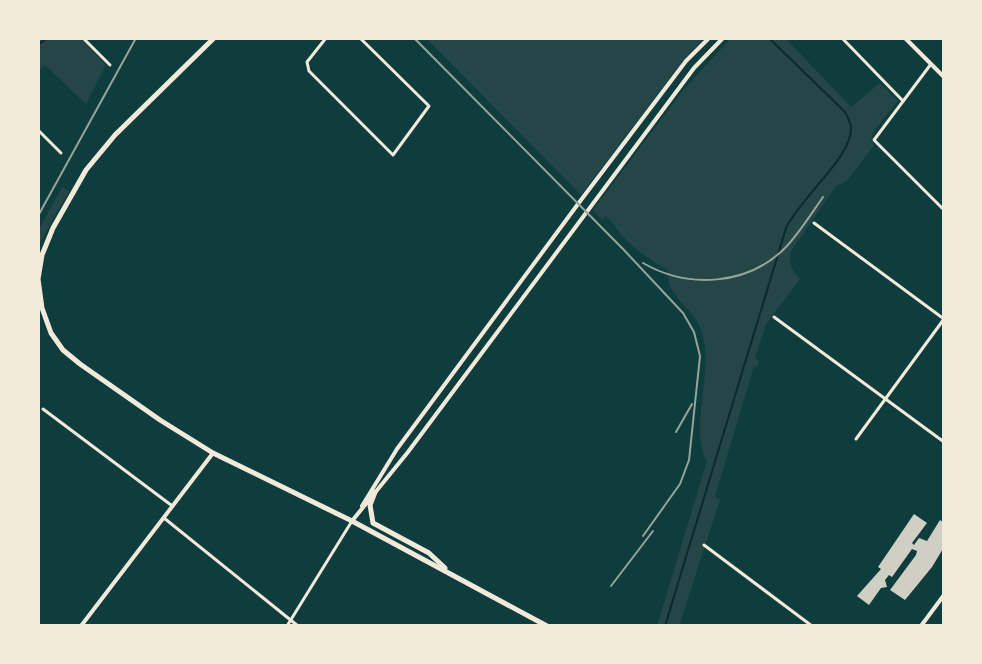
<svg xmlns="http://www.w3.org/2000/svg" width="982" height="664" font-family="'Noto Serif',serif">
<rect width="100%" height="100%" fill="#0f3d3e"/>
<!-- green -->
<g fill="#244646">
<polygon points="38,38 80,38 106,65 86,104 45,65 38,71"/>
<polygon points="426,38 704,38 686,57 581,195"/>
<path d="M731 38H785L851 107 880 83 898 101 874 131 871 140 874 145 847 181 836 186 791 251C788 264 791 269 800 279L766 324 755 358 759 362 757 367 754 366 715 496 720 500 679 626H657L707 461C687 428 717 370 700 327 691 306 664 294 668 270 650 260 632 248 619 232 614 226 612 221 606 216L602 220 593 210 685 88Z"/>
<polygon points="62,187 69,191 38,246 38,231"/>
</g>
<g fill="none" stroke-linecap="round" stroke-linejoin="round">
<!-- stream -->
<g stroke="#0a2a2b" stroke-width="2">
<polyline points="38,45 47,38"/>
<path d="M665 626 786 228C800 199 844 163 850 136 853 126 849 120 845 112L769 38"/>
</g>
</g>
<!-- building -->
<polygon fill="#cfcfc3" points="914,514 927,523 912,543 914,545 919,538 927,541 940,520 944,523 944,547 932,567 905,600 890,590 916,555 917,551 912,549 892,577 889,575 885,580 887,587 881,588 869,605 857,596 881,569 878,567"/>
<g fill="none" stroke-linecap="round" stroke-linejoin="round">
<!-- minor -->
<g stroke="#f1e9da" stroke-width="3">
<polyline points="83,38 110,65"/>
<polyline points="326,38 307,62 309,71 393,155 429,106 360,38"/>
<polyline points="842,38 903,101"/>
<polyline points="931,64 874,140 944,210"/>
<polyline points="38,130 61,153"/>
<polyline points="814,223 944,319"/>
<polyline points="774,317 944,442"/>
<polyline points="43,409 171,505"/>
<polyline points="856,439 944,319"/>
<polyline points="164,518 298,626"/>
<polyline points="704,545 812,626"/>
<polyline points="287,626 352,521"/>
</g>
<!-- tertiary -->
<polyline stroke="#f1e9da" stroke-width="4" points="921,626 944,595"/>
<!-- secondary -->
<g stroke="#f1e9da" stroke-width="4">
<polyline points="905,38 944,77"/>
<polyline points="362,506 397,449 578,204 686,61 709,38"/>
<polyline points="352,521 408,452 694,68 723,38"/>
<polyline points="81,626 213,453"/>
</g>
<!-- primary -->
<g stroke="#f1e9da" stroke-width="5">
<polyline points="214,38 115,135 86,170 53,228 42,255 38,279 42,308 51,333 63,350 80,364 160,420 213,453 352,521 547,626"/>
<polyline points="375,492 370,505 373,523 429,553 445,568"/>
</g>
<!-- rail -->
<g stroke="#97a49c" stroke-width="2">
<polyline points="414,38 623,249 683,313 694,332 700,356 689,460 680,484 643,536"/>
<polyline points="38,216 136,38"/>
<path d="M643 263C688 289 748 286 786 247 800 232 811 214 823 197"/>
<polyline points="676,432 692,404"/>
<polyline points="611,586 653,531"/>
</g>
</g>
<!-- border -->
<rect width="982" height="664" fill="none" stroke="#f1e9da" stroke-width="80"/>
</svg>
